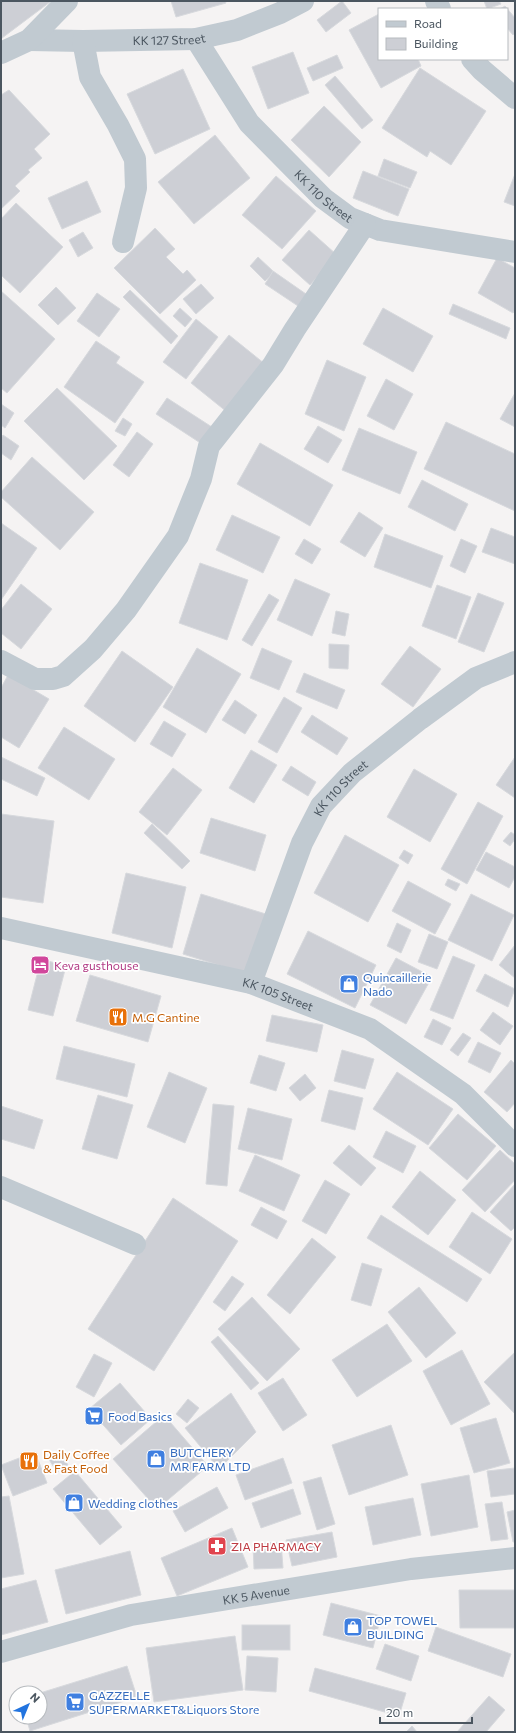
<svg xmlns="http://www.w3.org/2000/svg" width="516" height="1733" font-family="Commissioner,sans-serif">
<rect width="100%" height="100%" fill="#f5f3f3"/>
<!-- building -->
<g fill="#cdcfd5" stroke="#d7d9dd">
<polygon points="1,1 49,1 50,2 2,38"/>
<polygon points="171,1 225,1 226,3 176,17"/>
<polygon points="342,1 351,13 326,32 317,20"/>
<polygon points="484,1 499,1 501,4 487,9"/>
<polygon points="505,6 515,18 515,33 513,35 507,28 507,9 500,9"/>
<polygon points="379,14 379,59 418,59 421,66 381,88 349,30"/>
<polygon points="293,52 309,93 268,109 252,67"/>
<polygon points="337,55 343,68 313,81 307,68"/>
<polygon points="420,68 486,111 451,165 430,151 427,157 382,128"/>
<polygon points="183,69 210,129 155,154 127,94"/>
<polygon points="335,76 373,120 362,129 325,85"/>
<polygon points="9,90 50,134 34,149 42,158 28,170 30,172 15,186 20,191 1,209 1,95"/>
<polygon points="324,106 361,142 329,177 291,140"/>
<polygon points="215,135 250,178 194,224 158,182"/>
<polygon points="384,159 417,172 410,188 378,176"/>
<polygon points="363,171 409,189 398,216 353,198"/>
<polygon points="515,174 515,206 504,202"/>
<polygon points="276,176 316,211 282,249 242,215"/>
<polygon points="87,181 101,212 62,229 48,198"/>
<polygon points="16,203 63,247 20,293 1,275 1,219"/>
<polygon points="155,228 175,249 166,257 183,274 187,270 196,280 160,314 114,268"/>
<polygon points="309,230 337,255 310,285 282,260"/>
<polygon points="83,232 93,248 78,257 69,240"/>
<polygon points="258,257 274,272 265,281 250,266"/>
<polygon points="497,258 515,268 515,310 513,313 478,293"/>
<polygon points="273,271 306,294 298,306 265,284"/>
<polygon points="201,284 214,298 196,314 183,299"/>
<polygon points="56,287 76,308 58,325 38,305"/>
<polygon points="130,290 178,336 171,344 123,297"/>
<polygon points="1,291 55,339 7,393 1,388"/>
<polygon points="97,293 120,309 99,337 77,321"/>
<polygon points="453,304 510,328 506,339 449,314"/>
<polygon points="180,308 192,319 185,327 173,316"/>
<polygon points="383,308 433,336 413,372 363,344"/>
<polygon points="196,319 218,337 186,379 163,362"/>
<polygon points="229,335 265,364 227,412 191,383"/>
<polygon points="96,341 120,357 116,363 144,382 115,423 64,387"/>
<polygon points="327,360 366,377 344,431 305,414"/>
<polygon points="386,379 413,394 394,430 367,416"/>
<polygon points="57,388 117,446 84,480 24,421"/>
<polygon points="515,393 515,427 500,419"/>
<polygon points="167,398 215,429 205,446 156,414"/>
<polygon points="1,404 14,413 5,428 1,425"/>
<polygon points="123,418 132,424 125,436 115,431"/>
<polygon points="446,422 515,454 515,511 424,469"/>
<polygon points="318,426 342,440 328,463 304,449"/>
<polygon points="359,428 417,452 400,494 342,470"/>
<polygon points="137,432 153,444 129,477 113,465"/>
<polygon points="3,435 19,446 11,460 1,453 1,438"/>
<polygon points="260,443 333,485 310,526 237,484"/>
<polygon points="32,457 94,512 60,550 1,497 1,492"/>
<polygon points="422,480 468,504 455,531 408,507"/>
<polygon points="359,512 383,528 365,557 340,542"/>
<polygon points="232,515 280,537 263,573 216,550"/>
<polygon points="1,523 37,548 1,600"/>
<polygon points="491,528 515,537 515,564 482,552"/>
<polygon points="385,534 443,556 431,588 374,567"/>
<polygon points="304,539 321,549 312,564 295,554"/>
<polygon points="461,539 477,546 465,573 450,566"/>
<polygon points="200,563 248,580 227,640 179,623"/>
<polygon points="295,579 330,594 312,636 277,620"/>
<polygon points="21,584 52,609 21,649 1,633 1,610"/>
<polygon points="437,585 471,597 456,639 422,626"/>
<polygon points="478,593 504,603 484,652 458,642"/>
<polygon points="269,594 279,600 252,646 242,640"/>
<polygon points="336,611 349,614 345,636 332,633"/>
<polygon points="329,644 349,645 348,669 329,668"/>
<polygon points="410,646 441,669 413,707 381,684"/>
<polygon points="197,648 241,674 206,733 163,707"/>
<polygon points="262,648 292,661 279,690 250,678"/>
<polygon points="122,651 173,687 135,742 84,706"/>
<polygon points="304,673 345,690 337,709 296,692"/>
<polygon points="8,675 49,699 19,748 1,737 1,688"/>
<polygon points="284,697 302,708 277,753 258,742"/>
<polygon points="235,700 257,715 245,734 222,720"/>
<polygon points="312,715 348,738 337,755 301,732"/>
<polygon points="164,721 186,734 172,757 150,744"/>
<polygon points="64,727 115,759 89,800 38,768"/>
<polygon points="251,750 277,765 254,803 229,788"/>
<polygon points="1,757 45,778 37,796 1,779"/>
<polygon points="515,757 515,798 496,785"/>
<polygon points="291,766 316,782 308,796 282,780"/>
<polygon points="173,768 202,790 167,835 139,812"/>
<polygon points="414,769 457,794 430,842 387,817"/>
<polygon points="478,802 503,816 467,884 441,869"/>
<polygon points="1,814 54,821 43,903 1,897"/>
<polygon points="211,818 266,835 255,871 200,853"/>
<polygon points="152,824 190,861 182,869 144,833"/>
<polygon points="511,832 515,835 515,839 510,846 503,841"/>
<polygon points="345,835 399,865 368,922 314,893"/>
<polygon points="404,850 413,855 408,864 399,858"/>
<polygon points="486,852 515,867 515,877 509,888 476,870"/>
<polygon points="126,873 186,887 172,948 112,933"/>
<polygon points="448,879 460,884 456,891 445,885"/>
<polygon points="408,881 451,904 435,934 392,911"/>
<polygon points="201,894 269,915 250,975 183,954"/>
<polygon points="471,894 514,915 492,961 448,940"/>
<polygon points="397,923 411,930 401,953 387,946"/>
<polygon points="308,931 376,965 355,1008 287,974"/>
<polygon points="429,934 448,942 437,969 418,962"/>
<polygon points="515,945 515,978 499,965"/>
<polygon points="453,956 475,965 453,1019 430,1010"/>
<polygon points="396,958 432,977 406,1024 370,1005"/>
<polygon points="41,959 66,966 53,1016 28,1010"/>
<polygon points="485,974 515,989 508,1007 476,991"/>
<polygon points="90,975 161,996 148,1042 76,1021"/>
<polygon points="493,1012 513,1026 500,1045 480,1030"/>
<polygon points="272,1015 323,1025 317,1052 266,1041"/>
<polygon points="433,1019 451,1028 442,1045 424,1037"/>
<polygon points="463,1033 471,1038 458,1056 450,1050"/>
<polygon points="478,1042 501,1053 490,1073 468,1062"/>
<polygon points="64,1046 135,1064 127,1097 56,1079"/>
<polygon points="342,1050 374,1059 365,1089 334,1081"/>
<polygon points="259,1055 285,1063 276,1091 250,1083"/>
<polygon points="511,1060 515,1064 515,1103 507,1112 484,1092"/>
<polygon points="169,1072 207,1088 185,1143 147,1127"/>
<polygon points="397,1072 453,1109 428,1145 373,1109"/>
<polygon points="305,1074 316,1088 300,1101 289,1088"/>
<polygon points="329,1090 363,1098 355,1130 321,1121"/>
<polygon points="98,1095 133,1105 117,1159 82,1149"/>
<polygon points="213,1104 234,1106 227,1186 206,1184"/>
<polygon points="1,1106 43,1120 34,1149 1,1139"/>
<polygon points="248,1108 292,1119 282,1160 238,1149"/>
<polygon points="458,1114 496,1146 467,1180 429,1148"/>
<polygon points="386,1131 416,1146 403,1173 373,1157"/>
<polygon points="349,1145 376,1168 361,1186 333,1163"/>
<polygon points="500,1150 515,1164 515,1180 485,1212 462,1190"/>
<polygon points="255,1155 300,1175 284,1211 239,1191"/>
<polygon points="420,1171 456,1200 428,1235 392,1207"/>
<polygon points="325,1180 350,1194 326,1234 302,1221"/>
<polygon points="515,1184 515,1227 511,1231 490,1212"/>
<polygon points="173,1198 238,1241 154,1371 88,1329"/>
<polygon points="261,1207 287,1221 277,1239 251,1225"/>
<polygon points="472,1212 512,1239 490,1274 449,1247"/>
<polygon points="381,1215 482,1279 467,1302 367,1238"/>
<polygon points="312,1238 336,1257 290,1314 267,1295"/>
<polygon points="362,1263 382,1269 371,1306 351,1300"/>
<polygon points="232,1276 244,1284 225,1311 213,1302"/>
<polygon points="419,1287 456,1333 426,1358 388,1312"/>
<polygon points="252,1297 300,1349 267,1381 218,1329"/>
<polygon points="387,1324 412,1361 357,1397 332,1360"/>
<polygon points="218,1336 259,1383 251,1390 211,1342"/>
<polygon points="462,1350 490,1404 451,1425 423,1371"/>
<polygon points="515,1352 515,1414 484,1382"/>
<polygon points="94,1354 112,1363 94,1397 76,1387"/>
<polygon points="283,1378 307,1415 283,1431 258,1393"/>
<polygon points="120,1383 151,1419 121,1445 89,1409"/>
<polygon points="231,1393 256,1432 219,1469 185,1428"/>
<polygon points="188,1399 199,1408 187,1423 176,1414"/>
<polygon points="164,1415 208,1466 157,1509 113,1459"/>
<polygon points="496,1418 510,1463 474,1473 460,1428"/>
<polygon points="391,1425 408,1475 349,1495 332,1445"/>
<polygon points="59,1451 68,1465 57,1472 48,1458"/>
<polygon points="35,1452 47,1483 13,1496 1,1465"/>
<polygon points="283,1458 292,1483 245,1500 236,1475"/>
<polygon points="515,1468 515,1494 491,1497 487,1471"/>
<polygon points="75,1471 122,1527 100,1545 53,1489"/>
<polygon points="469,1475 478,1527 431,1536 421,1484"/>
<polygon points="321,1477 335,1524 317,1530 303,1482"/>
<polygon points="217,1487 228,1508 185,1532 173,1511"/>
<polygon points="293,1489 301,1514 261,1528 252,1503"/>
<polygon points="9,1496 24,1574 1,1578 1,1497"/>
<polygon points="413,1498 421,1535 373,1545 365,1507"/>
<polygon points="502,1502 508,1539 491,1541 485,1504"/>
<polygon points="515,1510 515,1542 513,1542 507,1512"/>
<polygon points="232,1528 248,1567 177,1596 161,1558"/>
<polygon points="332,1532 337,1557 292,1566 286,1540"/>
<polygon points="281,1542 283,1568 254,1569 253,1544"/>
<polygon points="130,1551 141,1595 66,1614 55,1570"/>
<polygon points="36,1580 48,1622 1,1635 1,1589"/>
<polygon points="459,1590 515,1590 515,1628 460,1628"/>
<polygon points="331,1603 381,1616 373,1648 323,1635"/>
<rect x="242" y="1625" width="48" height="25"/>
<polygon points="436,1627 511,1654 503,1677 428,1651"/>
<polygon points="235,1636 243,1690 154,1702 146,1648"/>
<polygon points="385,1644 419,1656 411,1681 376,1669"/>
<polygon points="247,1656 278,1658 276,1692 245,1690"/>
<polygon points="127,1666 137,1697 30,1731 26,1717 40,1717 40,1693"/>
<polygon points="315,1668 406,1693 399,1716 309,1691"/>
<polygon points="489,1696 505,1710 486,1732 457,1732"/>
<polygon points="412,1726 417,1732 406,1732"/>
</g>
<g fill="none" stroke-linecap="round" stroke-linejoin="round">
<!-- minor -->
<g stroke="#c1cad1" stroke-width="22">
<polyline points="436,1 440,9"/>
<path id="s1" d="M196 39 249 123 323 198 350 218 380 230 515 252"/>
<path id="s2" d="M29 40 83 41 196 39 237 30 280 13 303 1"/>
<polyline points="83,41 90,77 118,125 135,159 136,188 123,242"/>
<polyline points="1,53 29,40 67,1"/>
<polyline points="472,59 482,70 515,98"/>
<polyline points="1,661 35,679 53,679 63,676 93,649 126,610 178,536 201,479 209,446 273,365 295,329 365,224"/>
<path id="s3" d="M1 928 251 983 370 1029 463 1094 515 1146"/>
<path id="s4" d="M251 983 302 843 321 806 352 773 420 719 476 678 515 662"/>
<polyline points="1,1187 135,1244"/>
<path id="s5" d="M1 1652 131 1615 411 1569 515 1558"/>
</g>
</g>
<!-- icons -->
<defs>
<g id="hotel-square" transform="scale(1)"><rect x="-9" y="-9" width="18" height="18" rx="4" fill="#d1479c" stroke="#fff"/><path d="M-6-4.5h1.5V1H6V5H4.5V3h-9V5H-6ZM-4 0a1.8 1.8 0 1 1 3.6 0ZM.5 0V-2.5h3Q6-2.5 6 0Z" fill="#fff"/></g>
<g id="shop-square" transform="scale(1)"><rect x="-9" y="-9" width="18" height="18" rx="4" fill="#3f7fe0" stroke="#fff"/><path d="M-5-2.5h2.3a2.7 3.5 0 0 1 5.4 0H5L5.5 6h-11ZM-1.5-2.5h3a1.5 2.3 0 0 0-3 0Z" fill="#fff"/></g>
<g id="restaurant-square" transform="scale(1)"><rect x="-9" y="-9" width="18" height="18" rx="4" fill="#e8710a" stroke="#fff"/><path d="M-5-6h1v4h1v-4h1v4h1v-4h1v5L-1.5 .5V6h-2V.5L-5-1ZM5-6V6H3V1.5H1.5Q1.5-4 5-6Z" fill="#fff"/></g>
<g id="supermarket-square" transform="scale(1)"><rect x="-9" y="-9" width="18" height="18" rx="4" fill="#3f7fe0" stroke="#fff"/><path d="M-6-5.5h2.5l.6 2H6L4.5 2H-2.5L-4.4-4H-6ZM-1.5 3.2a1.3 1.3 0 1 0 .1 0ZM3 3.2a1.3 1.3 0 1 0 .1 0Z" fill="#fff"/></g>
<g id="pharmacy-square" transform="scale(1)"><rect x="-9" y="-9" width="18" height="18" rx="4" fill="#e0444e" stroke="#fff"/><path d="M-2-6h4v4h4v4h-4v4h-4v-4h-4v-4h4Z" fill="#fff"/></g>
</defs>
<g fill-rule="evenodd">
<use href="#hotel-square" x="40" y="965"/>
<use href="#shop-square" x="349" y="984"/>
<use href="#restaurant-square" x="118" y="1017"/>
<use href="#supermarket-square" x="94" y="1416"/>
<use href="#shop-square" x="156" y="1459"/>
<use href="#restaurant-square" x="29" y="1461"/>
<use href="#shop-square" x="74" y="1503"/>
<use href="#pharmacy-square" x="217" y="1546"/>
<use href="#shop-square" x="353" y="1627"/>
<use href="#supermarket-square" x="75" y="1702"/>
</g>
<g text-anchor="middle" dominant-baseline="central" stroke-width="3.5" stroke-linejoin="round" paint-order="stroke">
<!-- street labels -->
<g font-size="12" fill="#4b5660" stroke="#fff">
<text stroke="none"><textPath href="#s2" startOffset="140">KK 127 Street</textPath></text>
<text stroke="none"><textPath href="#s1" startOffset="204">KK 110 Street</textPath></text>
<text stroke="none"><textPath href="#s4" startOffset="217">KK 110 Street</textPath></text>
<text stroke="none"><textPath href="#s3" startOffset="285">KK 105 Street</textPath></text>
<text stroke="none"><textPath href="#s5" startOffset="262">KK 5 Avenue</textPath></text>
</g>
<!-- hotel labels -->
<g font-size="12" fill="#b23c85" stroke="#fff" text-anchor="start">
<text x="54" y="965">Keva gusthouse</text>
</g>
<!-- shop labels -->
<g font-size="12" fill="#366cbe" stroke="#fff" text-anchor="start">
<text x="363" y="977">Quincaillerie<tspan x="363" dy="14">Nado</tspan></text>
<text x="108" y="1416">Food Basics</text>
<text x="170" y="1452">BUTCHERY<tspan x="170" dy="14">MR FARM LTD</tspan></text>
<text x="88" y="1503">Wedding clothes</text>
<text x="367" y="1620">TOP TOWEL<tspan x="367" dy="14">BUILDING</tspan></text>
<text x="89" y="1695">GAZZELLE<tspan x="89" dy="14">SUPERMARKET&amp;Liquors Store</tspan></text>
</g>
<!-- food labels -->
<g font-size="12" fill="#c56008" stroke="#fff" text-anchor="start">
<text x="132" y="1017">M.G Cantine</text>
<text x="43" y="1454">Daily Coffee<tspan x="43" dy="14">&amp; Fast Food</tspan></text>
</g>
<!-- health labels -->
<g font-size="12" fill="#be3a42" stroke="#fff" text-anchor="start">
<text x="231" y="1546">ZIA PHARMACY</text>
</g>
</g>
<!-- border -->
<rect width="516" height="1733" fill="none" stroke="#4b5660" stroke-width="4"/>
<!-- legend -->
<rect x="378" y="8" width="130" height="52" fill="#ffffff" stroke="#b7bbbf"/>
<rect x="386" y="21" width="20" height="6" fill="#c1cad1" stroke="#b7bbbf"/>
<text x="414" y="28" font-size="12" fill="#4b5660">Road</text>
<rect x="386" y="38" width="20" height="12" fill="#cdcfd5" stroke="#b7bbbf"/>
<text x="414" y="48" font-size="12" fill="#4b5660">Building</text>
<!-- north arrow -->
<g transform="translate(28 1705) rotate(44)"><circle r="19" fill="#ffffff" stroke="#b7bbbf"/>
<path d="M0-3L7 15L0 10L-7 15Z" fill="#2274df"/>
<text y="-6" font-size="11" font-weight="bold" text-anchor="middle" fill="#4b5660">N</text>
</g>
<!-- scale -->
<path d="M380 1717v6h92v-6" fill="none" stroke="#4b5660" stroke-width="2"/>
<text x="386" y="1717" font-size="12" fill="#4b5660" stroke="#ffffff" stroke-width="3" paint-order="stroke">20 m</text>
</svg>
